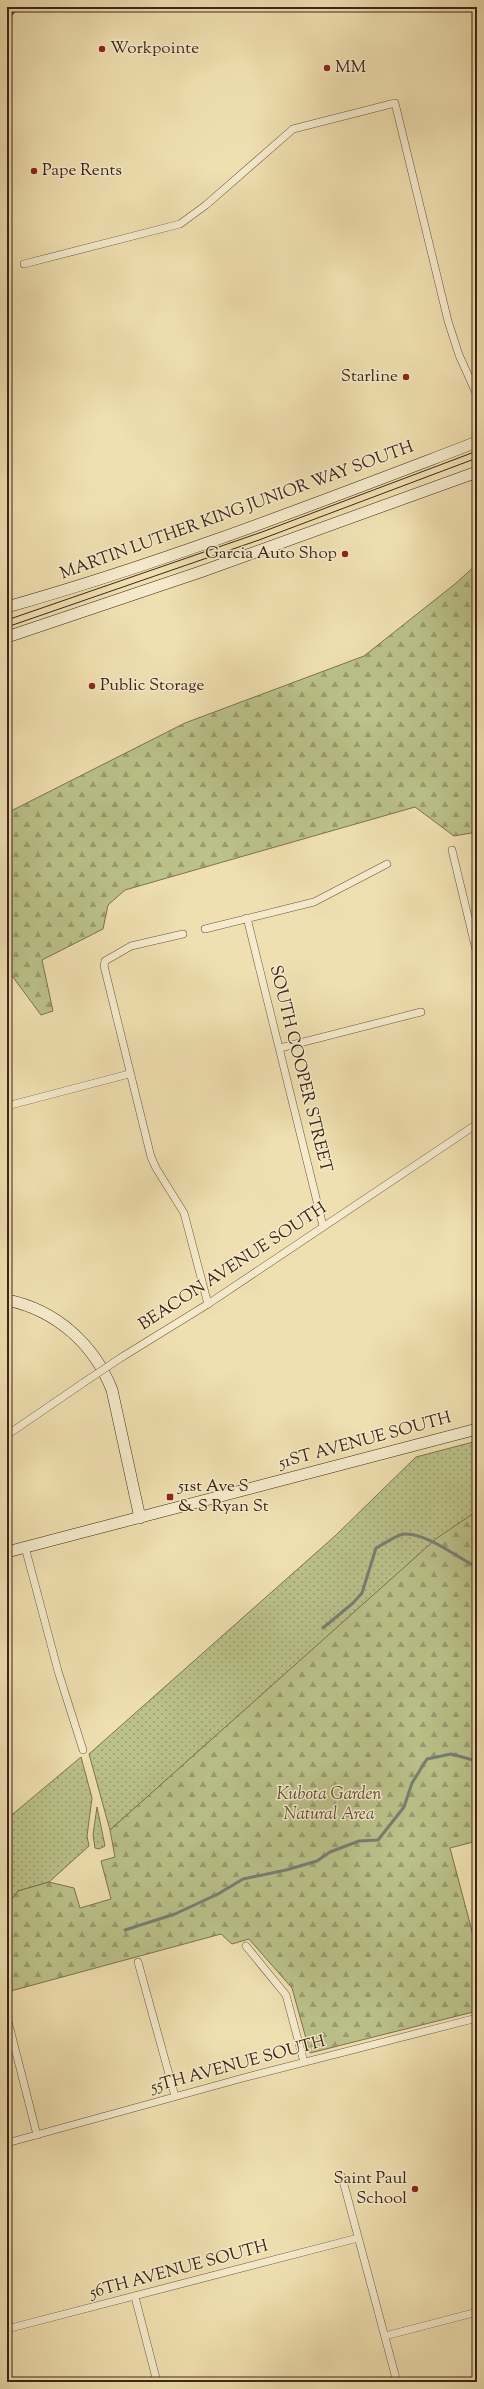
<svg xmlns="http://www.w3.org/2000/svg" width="484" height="2389" font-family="'Sorts Mill Goudy',serif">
<defs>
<pattern id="grass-dots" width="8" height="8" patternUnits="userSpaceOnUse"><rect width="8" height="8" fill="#bbc28a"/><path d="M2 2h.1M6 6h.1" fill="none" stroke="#999d70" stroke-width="1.8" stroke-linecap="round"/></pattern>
<pattern id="forest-firs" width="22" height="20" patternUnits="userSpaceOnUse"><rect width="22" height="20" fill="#bbc28a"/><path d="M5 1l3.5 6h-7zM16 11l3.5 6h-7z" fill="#999d70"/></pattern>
</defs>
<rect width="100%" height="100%" fill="#f0e0b1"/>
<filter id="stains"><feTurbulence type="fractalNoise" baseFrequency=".005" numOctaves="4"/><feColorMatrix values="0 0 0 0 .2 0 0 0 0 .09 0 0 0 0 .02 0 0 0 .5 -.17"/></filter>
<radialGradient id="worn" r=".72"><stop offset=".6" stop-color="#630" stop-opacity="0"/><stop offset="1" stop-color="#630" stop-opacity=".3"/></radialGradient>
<!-- grass -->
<g fill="url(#grass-dots)" stroke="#7c7350">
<polygon points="477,1441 477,1511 437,1539 110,1830 89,1754 335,1536 416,1457"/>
<polygon points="81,1757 92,1798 87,1836 89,1846 49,1882 18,1891 7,1905 7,1819"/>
<polygon points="97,1807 105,1846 99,1849 95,1848 93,1835"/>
</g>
<!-- forest -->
<g fill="url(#forest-firs)" stroke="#7c7350">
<polygon points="477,564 477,832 454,836 415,807 125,890 108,905 103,929 42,960 53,1011 41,1015 7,969 7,813 185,723 364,656 455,584"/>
<polygon points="477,1511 477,1841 450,1848 477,1950 477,2011 310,2053 292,1988 249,1939 232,1944 221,1934 7,1992 7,1905 18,1891 49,1882 74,1888 80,1908 111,1899 101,1861 115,1857 110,1830 437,1538"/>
</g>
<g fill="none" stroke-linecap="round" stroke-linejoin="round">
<!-- stream -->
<g stroke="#777f76" stroke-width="3">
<path d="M323 1628 353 1603 362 1593 376 1548C384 1544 396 1535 404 1534 425 1532 458 1558 477 1567"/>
<polyline points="125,1930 175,1914 218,1894 243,1879 286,1870 317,1861 330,1852 359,1841 378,1840 404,1807 412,1783 427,1759 451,1754 477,1761"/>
</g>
<!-- street casing -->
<g stroke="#6a533e" stroke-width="8">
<g id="street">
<polyline points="24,264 180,224 206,205 293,129 395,103 448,321 459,355 477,395"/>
<polyline points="452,850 477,954"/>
<polyline points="247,918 323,1226"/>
<polyline points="205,929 314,902 387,864"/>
<polyline points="183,934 131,946 105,961 104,966 151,1157 156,1168 184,1213 208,1304"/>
<polyline points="280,1048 421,1012"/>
<polyline points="7,1106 129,1074"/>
<polyline points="122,1357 208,1304 477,1124"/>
<polyline points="7,1435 83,1383"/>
<polyline points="25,1547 58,1671 83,1750"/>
<polyline points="246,1946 286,1995 304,2062"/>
<polyline points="138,1962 175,2096"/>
<polyline points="7,2017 37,2135"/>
<polyline points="7,2143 243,2078 477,2018"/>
<polyline points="342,2177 397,2382"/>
<polyline points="135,2297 157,2382"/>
<polyline points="7,2329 358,2238"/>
<polyline points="385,2336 477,2312"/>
</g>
</g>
<!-- secondary casing -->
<g stroke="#3e2417" stroke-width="12">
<g id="secondary">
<path d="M7 607C167 562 322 501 477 442"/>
<polyline points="7,637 203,571 477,472"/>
<path d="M7 1300C56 1310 94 1344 112 1390L140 1518"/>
<polyline points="7,1552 477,1429"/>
</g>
</g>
<!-- highway casing -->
<g stroke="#3e2417" stroke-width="16">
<polyline id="highway" points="7,9 9,7"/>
</g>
<!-- street -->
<use href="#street" stroke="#f5ebcc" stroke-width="7"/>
<!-- secondary -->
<use href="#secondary" stroke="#f5ebcc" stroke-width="11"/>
<!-- highway -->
<use href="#highway" stroke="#e8c078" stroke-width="14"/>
<!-- tram -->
<g stroke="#3e2417" stroke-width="1">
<polyline points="7,620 262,532 477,451"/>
<polyline points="7,627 259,540 477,458"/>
</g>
<!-- street-bridge casing -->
<g stroke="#6a533e" stroke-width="8" stroke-linecap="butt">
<polyline id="street-bridge" points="83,1383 122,1357"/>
</g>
<!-- street-bridge -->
<use href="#street-bridge" stroke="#f5ebcc" stroke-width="7"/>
</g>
<!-- markers -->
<g fill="#8f2418" stroke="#f5ebcc" stroke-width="1.5">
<circle cx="102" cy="49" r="4"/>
<circle cx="327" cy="68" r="4"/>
<circle cx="34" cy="171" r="4"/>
<circle cx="406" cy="377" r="4"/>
<circle cx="345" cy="554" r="4"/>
<circle cx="92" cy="686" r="4"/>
<rect x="166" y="1493" width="8" height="8" rx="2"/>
<circle cx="415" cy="2189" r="4"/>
</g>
<g text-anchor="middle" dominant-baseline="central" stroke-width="3" stroke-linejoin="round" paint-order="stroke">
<!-- poi labels -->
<g font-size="17" fill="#3e2417" stroke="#f5ebcc" text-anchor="start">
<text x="110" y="49">Workpointe</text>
<text x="335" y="68">MM</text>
<text x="42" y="171">Pape Rents</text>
<text x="398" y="377" text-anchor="end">Starline</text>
<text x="337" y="554" text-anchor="end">Garcia Auto Shop</text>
<text x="100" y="686">Public Storage</text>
<text x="178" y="1487">51st Ave S<tspan x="178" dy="20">&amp; S Ryan St</tspan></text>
<text x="407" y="2179" text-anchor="end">Saint Paul<tspan x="407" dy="20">School</tspan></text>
</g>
<!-- street labels -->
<g font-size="17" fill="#3e2417" stroke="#f5ebcc">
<text transform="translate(237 511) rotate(-20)">MARTIN LUTHER KING JUNIOR WAY SOUTH</text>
<text transform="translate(300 1069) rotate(76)">SOUTH COOPER STREET</text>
<text transform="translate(233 1267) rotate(-33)">BEACON AVENUE SOUTH</text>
<text transform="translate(365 1441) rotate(-15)">51ST AVENUE SOUTH</text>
<text transform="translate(238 2065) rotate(-15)">55TH AVENUE SOUTH</text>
<text transform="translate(179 2270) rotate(-15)">56TH AVENUE SOUTH</text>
</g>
<!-- park labels -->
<g font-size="17" font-style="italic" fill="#5d4c34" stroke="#f5ebcc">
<text x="329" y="1795">Kubota Garden<tspan x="329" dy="20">Natural Area</tspan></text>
</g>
</g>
<!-- margin -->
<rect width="484" height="2389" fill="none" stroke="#f0e0b1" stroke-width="24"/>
<rect x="8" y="8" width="468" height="2373" fill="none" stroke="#3e2417" stroke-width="2"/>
<rect x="12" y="12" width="460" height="2365" fill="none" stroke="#3e2417"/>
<rect width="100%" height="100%" filter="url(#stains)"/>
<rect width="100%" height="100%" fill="url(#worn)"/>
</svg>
